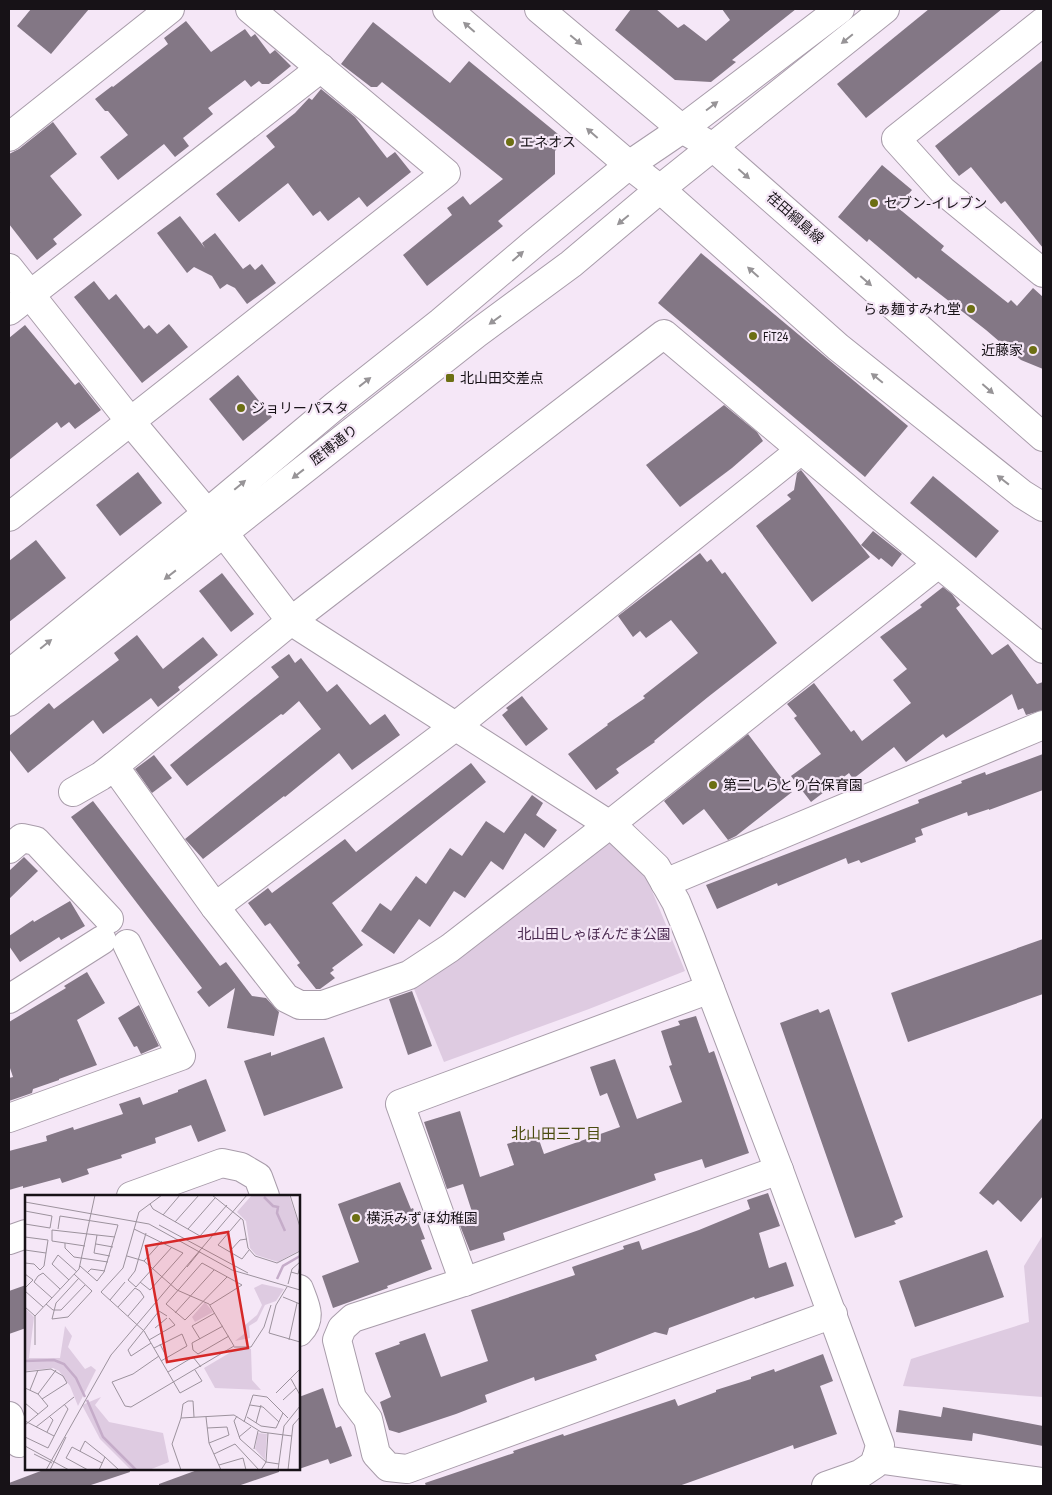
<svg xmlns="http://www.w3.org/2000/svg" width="1052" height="1495" font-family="'Sofia Sans Condensed','Noto Sans JP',sans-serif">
<rect width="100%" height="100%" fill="#f5e7f7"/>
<!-- green -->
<g fill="#decbe1">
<polygon points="608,835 623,849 648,881 685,971 589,1009 444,1062 412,984"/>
<polygon points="1043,1235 1043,1397 903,1386 911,1359 1029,1322 1024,1266"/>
</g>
<!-- building -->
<g fill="#837785">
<polygon points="31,9 89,9 51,54 17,26"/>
<polygon points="631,9 656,9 678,28 684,24 706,41 730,20 722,9 796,9 732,60 736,62 711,82 675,80 615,30"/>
<polygon points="929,9 1002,9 866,118 837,84"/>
<polygon points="186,21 211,52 245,29 251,37 255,34 270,54 275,50 291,66 269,84 262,84 259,81 251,87 245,80 208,108 213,114 183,138 189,146 175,157 164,144 118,180 100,157 128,135 108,111 105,111 95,99 112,86 113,87 168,44 164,38"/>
<polygon points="373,22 450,83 469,61 564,139 555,151 555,174 498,221 503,226 427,286 403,255 452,215 447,208 463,196 470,205 503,179 382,82 377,87 371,87 341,64"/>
<polygon points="1043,60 1043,248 1005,201 1001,204 971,167 959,176 935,146"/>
<polygon points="321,89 355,117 387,158 395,152 411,172 367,207 359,197 328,221 320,211 313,216 288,183 239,222 216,194 275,147 266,136 295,113 309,98 312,100"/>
<polygon points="53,122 77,154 50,176 82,215 53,239 57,244 37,260 9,224 9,154 19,149"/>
<polygon points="882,165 912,190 897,207 944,246 941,250 1008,303 1011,300 1017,306 1033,288 1043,297 1043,369 1021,360 986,330 918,277 916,279 869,239 867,242 838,217"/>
<polygon points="180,216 205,248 202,243 215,233 243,269 250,264 255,270 262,264 276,283 247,304 235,288 227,284 220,289 212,276 194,267 187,273 157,233"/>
<polygon points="701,253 908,426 865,477 658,303"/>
<polygon points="94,281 109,300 116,294 144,329 149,325 157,334 169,324 188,347 142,383 74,297"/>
<polygon points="25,325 75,385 79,382 101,410 75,429 69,422 61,428 57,422 9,460 9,338"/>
<polygon points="238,375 272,417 243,441 209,399"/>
<polygon points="724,405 757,432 763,441 732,468 680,507 646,465"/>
<polygon points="801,470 870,557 812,602 756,526 791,499 787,495 794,490 797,473"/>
<polygon points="138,472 162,503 120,536 96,505"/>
<polygon points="933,476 999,531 976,558 910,503"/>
<polygon points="873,531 902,554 892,567 881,558 879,560 861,545"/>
<polygon points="36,540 66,578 9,622 9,561"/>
<polygon points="700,553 707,562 711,559 722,574 725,572 777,643 708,697 654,741 655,742 616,769 619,773 596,790 568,754 608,725 607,724 645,698 643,696 698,653 671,620 646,638 640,631 633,637 618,616"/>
<polygon points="222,573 254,614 231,632 199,591"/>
<polygon points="943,587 952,594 960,605 956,608 992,655 1008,644 1037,684 1043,682 1043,710 1026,715 1023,708 1018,710 1012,694 946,738 943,734 906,762 894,747 853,779 849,773 811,802 791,776 821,754 794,718 797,716 787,704 814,683 851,732 854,730 862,741 911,703 893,680 907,669 880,637 922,607 920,605"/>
<polygon points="137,635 163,669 203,637 218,655 178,687 180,690 158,707 151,698 103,734 93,720 28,773 9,749 9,736 49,703 54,709 119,660 114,653"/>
<polygon points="289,654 295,663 301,658 327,692 337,684 370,725 385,714 400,735 352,770 339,753 285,797 284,796 203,859 185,839 321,729 299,701 283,715 281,714 187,786 170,765 279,677 271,667"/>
<polygon points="522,696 548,729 526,746 502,715 508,710 506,708"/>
<polygon points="748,734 792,792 736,836 728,840 704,809 683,825 664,801"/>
<polygon points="1043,754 1043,790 989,810 989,809 968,816 967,812 921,829 923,835 915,838 916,842 861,863 859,860 848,864 846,858 778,886 777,883 717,909 706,885 919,803 918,800 962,783 961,781 985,772 986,775"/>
<polygon points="154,755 172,778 152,793 135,769"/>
<polygon points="471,763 486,782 332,903 363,945 332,968 334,970 330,973 335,978 320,989 316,989 297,965 300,963 270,923 265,926 248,903 268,888 272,893 345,839 356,852"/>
<polygon points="532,795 543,803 536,815 557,830 544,848 525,833 503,870 491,861 465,898 454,891 430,927 419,919 394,954 361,931 380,903 391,911 416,876 426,884 450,848 462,856 486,821 504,833"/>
<polygon points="93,801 220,966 226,962 252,996 266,998 279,1012 274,1036 227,1028 235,988 209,1007 197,992 202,988 71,817"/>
<polygon points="24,857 38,871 9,899 9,871"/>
<polygon points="70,901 85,926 61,940 59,937 20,962 9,946 9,936 33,920 34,922"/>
<polygon points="1043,939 1043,994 908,1042 891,993"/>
<polygon points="87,972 105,1003 77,1020 97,1065 59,1079 59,1080 33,1089 32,1093 9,1101 9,1078 13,1077 9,1065 9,1022 66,988 64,986"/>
<polygon points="412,991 432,1046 408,1055 389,999"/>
<polygon points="139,1005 159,1046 141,1054 137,1046 134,1047 118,1018"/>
<polygon points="818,1009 820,1013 829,1009 903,1217 894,1221 896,1224 855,1238 780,1023"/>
<polygon points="696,1016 709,1053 714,1051 749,1153 705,1168 702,1159 654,1174 656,1180 503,1233 505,1240 470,1251 459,1223 474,1218 463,1184 447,1189 424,1122 460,1111 480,1177 514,1165 507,1144 537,1134 544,1154 620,1127 607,1093 600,1096 590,1067 615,1059 637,1119 682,1102 669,1066 672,1065 661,1031 680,1025 678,1021"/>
<polygon points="324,1037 343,1088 264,1116 244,1061 271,1052 271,1056"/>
<polygon points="206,1079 226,1131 198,1142 191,1125 155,1138 156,1143 121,1155 122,1158 87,1169 89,1174 62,1183 60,1178 23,1188 23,1186 9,1190 9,1151 47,1141 46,1136 73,1127 74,1130 123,1114 119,1104 140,1097 143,1105 178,1092 178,1090"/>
<polygon points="1043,1117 1043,1196 1021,1222 998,1200 993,1205 979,1193"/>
<polygon points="400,1182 411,1209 413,1208 425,1239 421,1240 432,1269 387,1286 388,1288 333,1308 322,1276 359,1262 338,1204"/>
<polygon points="768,1193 780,1226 759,1233 769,1268 786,1262 794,1286 755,1299 754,1297 669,1328 667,1335 655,1332 595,1355 597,1360 535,1381 534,1377 485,1395 487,1402 456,1414 399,1433 389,1430 380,1402 391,1397 375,1353 400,1344 399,1342 425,1333 441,1377 488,1361 471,1310 575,1275 572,1267 624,1249 623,1246 639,1241 642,1250 699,1230 750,1209 747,1200"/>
<polygon points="987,1250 1004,1297 915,1327 899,1281"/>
<polygon points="26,1285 26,1328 9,1334 9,1291"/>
<polygon points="823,1354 833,1381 820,1386 837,1434 794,1449 793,1445 679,1486 426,1486 425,1483 514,1453 513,1451 563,1434 564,1436 675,1399 678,1406 716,1392 716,1390 751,1379 751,1377 774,1369 775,1372"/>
<polygon points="323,1388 336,1428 341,1426 352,1456 330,1464 328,1459 299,1469 299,1397"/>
<polygon points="943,1407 1043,1426 1043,1446 973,1433 972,1441 896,1432 899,1410 941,1417"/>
<polygon points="46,1469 129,1469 130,1472 88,1486 9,1486 9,1483"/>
<polygon points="200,1469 279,1469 279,1472 238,1486 159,1486 159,1484"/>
</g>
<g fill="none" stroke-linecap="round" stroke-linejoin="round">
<!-- minor casing -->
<g stroke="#a89caa" stroke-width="30">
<g id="minor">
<polyline points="1043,22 896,139 942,190 1043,273"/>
<polyline points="9,137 170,9"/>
<polyline points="9,268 130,421 223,532 291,621 616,829 656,867 676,902 691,939 779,1170 880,1445 875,1464 860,1474 826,1486"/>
<polyline points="9,311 321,68"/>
<polyline points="9,517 446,173 250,9"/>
<polyline points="938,564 609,825 450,948 409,975 323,1005 300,1005 286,998 215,907 114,766 291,621 664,334 868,506 1043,649"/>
<polyline points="9,674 207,513 336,405 441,322 532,245 629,165 682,129 840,9"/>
<polyline points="9,702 476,334 571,264 660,189 885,9"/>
<polyline points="73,792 101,776 114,766"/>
<polyline points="9,849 22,838 36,841 109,919"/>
<polyline points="665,883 1043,725"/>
<polyline points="215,907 456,726 801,450"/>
<polyline points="9,999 102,940"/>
<polyline points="9,1118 181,1056 127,944"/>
<polyline points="779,1170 464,1282 353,1318 342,1328 337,1340 352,1398 368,1419 376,1454 388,1467 407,1469 833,1314"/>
<polyline points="131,1196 222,1163 241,1167 258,1177 265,1196"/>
<polyline points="9,1240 26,1234"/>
<polyline points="464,1282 400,1104 710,989"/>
<path d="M299 1289C305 1305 313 1318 299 1332"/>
<polyline points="9,1416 19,1443"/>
<polyline points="876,1459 1043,1482"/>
</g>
</g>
<!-- major casing -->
<g stroke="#a89caa" stroke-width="30">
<g id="major">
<polyline points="447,9 629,165 660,189 838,347 1022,494 1043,507"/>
<polyline points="539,9 682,129 713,147 1043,437"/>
</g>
</g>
<!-- minor -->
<use href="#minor" stroke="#fff" stroke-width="28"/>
<!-- major -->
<use href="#major" stroke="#fff" stroke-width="28"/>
</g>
<!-- one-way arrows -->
<defs><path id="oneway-solid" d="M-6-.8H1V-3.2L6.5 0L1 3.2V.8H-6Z" transform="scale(1.25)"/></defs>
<g fill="#979497">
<use href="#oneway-solid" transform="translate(469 27) rotate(-139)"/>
<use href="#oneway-solid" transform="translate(847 39) rotate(141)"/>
<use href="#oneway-solid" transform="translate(576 40) rotate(40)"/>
<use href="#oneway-solid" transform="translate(712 106) rotate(-37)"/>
<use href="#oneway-solid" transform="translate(592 133) rotate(-139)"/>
<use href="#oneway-solid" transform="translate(744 174) rotate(41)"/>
<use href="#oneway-solid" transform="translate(623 220) rotate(140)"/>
<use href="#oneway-solid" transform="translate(518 256) rotate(-41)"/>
<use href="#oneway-solid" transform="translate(753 272) rotate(-138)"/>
<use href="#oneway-solid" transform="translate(866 281) rotate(41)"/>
<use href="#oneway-solid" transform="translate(495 320) rotate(144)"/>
<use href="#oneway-solid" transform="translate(877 378) rotate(-141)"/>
<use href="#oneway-solid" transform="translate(365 382) rotate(-38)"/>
<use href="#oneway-solid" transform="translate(988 389) rotate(41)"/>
<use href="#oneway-solid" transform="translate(298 474) rotate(142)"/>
<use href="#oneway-solid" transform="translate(1003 480) rotate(-142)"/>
<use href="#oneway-solid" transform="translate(240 485) rotate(-40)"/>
<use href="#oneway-solid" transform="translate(170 575) rotate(142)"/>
<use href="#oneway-solid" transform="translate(46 644) rotate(-39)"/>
</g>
<!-- markers -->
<g fill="#6c6f13" stroke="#f5e7f7" stroke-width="2">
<circle cx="510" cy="142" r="5"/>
<circle cx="874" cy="203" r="5"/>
<circle cx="971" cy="309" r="5"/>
<circle cx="753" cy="336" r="5"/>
<circle cx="1033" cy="350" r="5"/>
<rect x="445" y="373" width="10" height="10" rx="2.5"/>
<circle cx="241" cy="408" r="5"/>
<circle cx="713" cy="785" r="5"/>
<circle cx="356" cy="1218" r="5"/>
</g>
<g text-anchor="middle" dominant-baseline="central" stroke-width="4.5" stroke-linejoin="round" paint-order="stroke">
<!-- poi labels -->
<g font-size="14" fill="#171217" stroke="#f5e7f7" text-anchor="start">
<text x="520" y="142">エネオス</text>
<text x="884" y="203">セブン-イレブン</text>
<text x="961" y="309" text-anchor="end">らぁ麺すみれ堂</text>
<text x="763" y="336">FiT24</text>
<text x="1023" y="350" text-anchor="end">近藤家</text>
<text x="460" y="378">北山田交差点</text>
<text x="251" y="408">ジョリーパスタ</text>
<text x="723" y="785">第二しらとり台保育園</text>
<text x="366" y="1218">横浜みずほ幼稚園</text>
</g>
<!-- street labels -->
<g font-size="14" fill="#171217" stroke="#f5e7f7">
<text transform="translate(795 218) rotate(41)">荏田綱島線</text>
<text transform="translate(334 445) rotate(-38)">歴博通り</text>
</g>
<!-- park labels -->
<g font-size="14" fill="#49284f" stroke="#f5e7f7">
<text x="594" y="934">北山田しゃぼんだま公園</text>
</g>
<!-- neighbourhood labels -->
<g font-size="15" fill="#4a4b0e" stroke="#f5e7f7">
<text x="556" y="1134">北山田三丁目</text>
</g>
</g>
<!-- overview -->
<g transform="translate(25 1195)">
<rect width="275" height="275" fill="#f5e7f7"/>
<path d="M227 0H264L275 33V55L253 67 231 60 225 53 221 26 212 17ZM237 89 259 94 251 106 240 110 232 126 224 131 225 143 210 146 219 139V131L232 120 237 110 229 93ZM180 107 188 117 170 127 167 122ZM0 113 9 122 4 163H35L40 131 47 141 43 152 60 174 66 171 71 175 53 211 45 191 34 176 28 173 0 176ZM211 154H226L227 185 236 195 190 193 179 173ZM76 202 70 210 84 227 138 238 144 267 124 275H106L75 244 57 210ZM233 238 242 239 240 265 230 254Z" fill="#decbe1"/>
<path fill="none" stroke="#c5acc9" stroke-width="2.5" d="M239 2 248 11 253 12 252 18 260 36M252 84 258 71 275 61M0 166 29 165 39 169 51 183 60 202M62 205 78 242 111 275"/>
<path fill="none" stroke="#9c929d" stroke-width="1" d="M137 0 114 17 98 73 76 97 119 136 155 198 177 186 170 175M187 0 218 25 223 53 230 61 252 68 275 56M265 0 275 32M0 7 124 29 207 75 275 95M125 9 128 14 175 41 202 10M0 16 27 21 25 33 0 29M138 20 155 0M216 23 193 50 217 64 224 55M150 27 174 0M134 30 223 78M33 34 35 21 93 30 79 77 72 86 55 71M109 34 158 58 125 95 115 87M163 34 190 3M121 38 110 76 103 85 111 92 147 52M72 40 69 58 85 61M0 42 23 45 19 71 15 75 9 69 0 68M40 48V53L49 62 83 67M71 49 88 52M60 51 27 46V35L90 42M0 55 21 58M204 57 215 45 222 44M102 61 119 66 152 95 184 109 209 151 123 202 106 212 100 211 87 187 108 179 134 161M119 66 137 46M162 72 175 56M266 77 273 79 275 71M62 78 66 74 80 76M0 79 8 85 0 93M49 79 67 96 43 122 27 124 31 108 54 83M44 85 27 69 33 60 52 77M263 89 267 74 275 67M262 92 251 110 244 138 275 147M0 96 18 112M258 102 275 109M27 103 9 87 13 81 18 78 35 94M85 105 100 87M21 109 28 115H36L60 90M185 110 217 90 177 68 141 109 160 125 202 82M0 112 10 121 54 74 70 0M93 112 110 93 115 96 119 102 103 121M150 118 189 75M198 131 167 148 168 155 173 159 204 141M130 133 142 123M175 144 167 131 190 118M124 145 150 130 144 123M264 145 272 108M126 148 106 161 103 155 134 116 142 121M135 149 142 163M10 150V121M209 152H226L239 132 246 110M129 153 157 139 162 151 136 166M0 177 26 174 38 181 42 188 17 204M143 177 168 162 176 172M266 184 275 200M0 193 13 199 23 211 0 230M5 195 13 175M251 198 275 174M13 199 31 175M258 205 271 193M0 208 13 219M225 210 238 212 254 227M212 221 209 226 215 244 241 267 254 269M181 222 184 248 196 275M222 222 236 231 251 233 258 218M156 223 158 209 163 206H168L169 222M0 226 29 241M219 227 228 200 242 202 263 223M231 228 236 210M11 232 49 202M182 233 202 232 204 240 184 248M22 237 28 225 24 221M0 242 23 253 43 214 39 209M214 242 226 232M0 251 44 275M229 254 233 236M55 256 60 246 80 262M9 259 27 268M189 259 210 249 234 275M194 270 218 263 221 275M21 275 86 160 222 0M25 275 41 242M63 275 41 263 47 252 77 268M74 275 80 262 94 275M156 275 147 249 156 223 209 220 236 237 267 241M236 275 241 267 243 238M253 275 259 231 275 211M263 275 268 230 275 222"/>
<path fill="#d62828" fill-opacity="0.15" stroke="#d62828" stroke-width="2.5" d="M203 37 223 153 142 167 121 51Z"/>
<rect width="275" height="275" fill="none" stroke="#171217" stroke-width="2.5"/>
</g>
<!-- border -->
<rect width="1052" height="1495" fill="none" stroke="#171217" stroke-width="20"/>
</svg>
